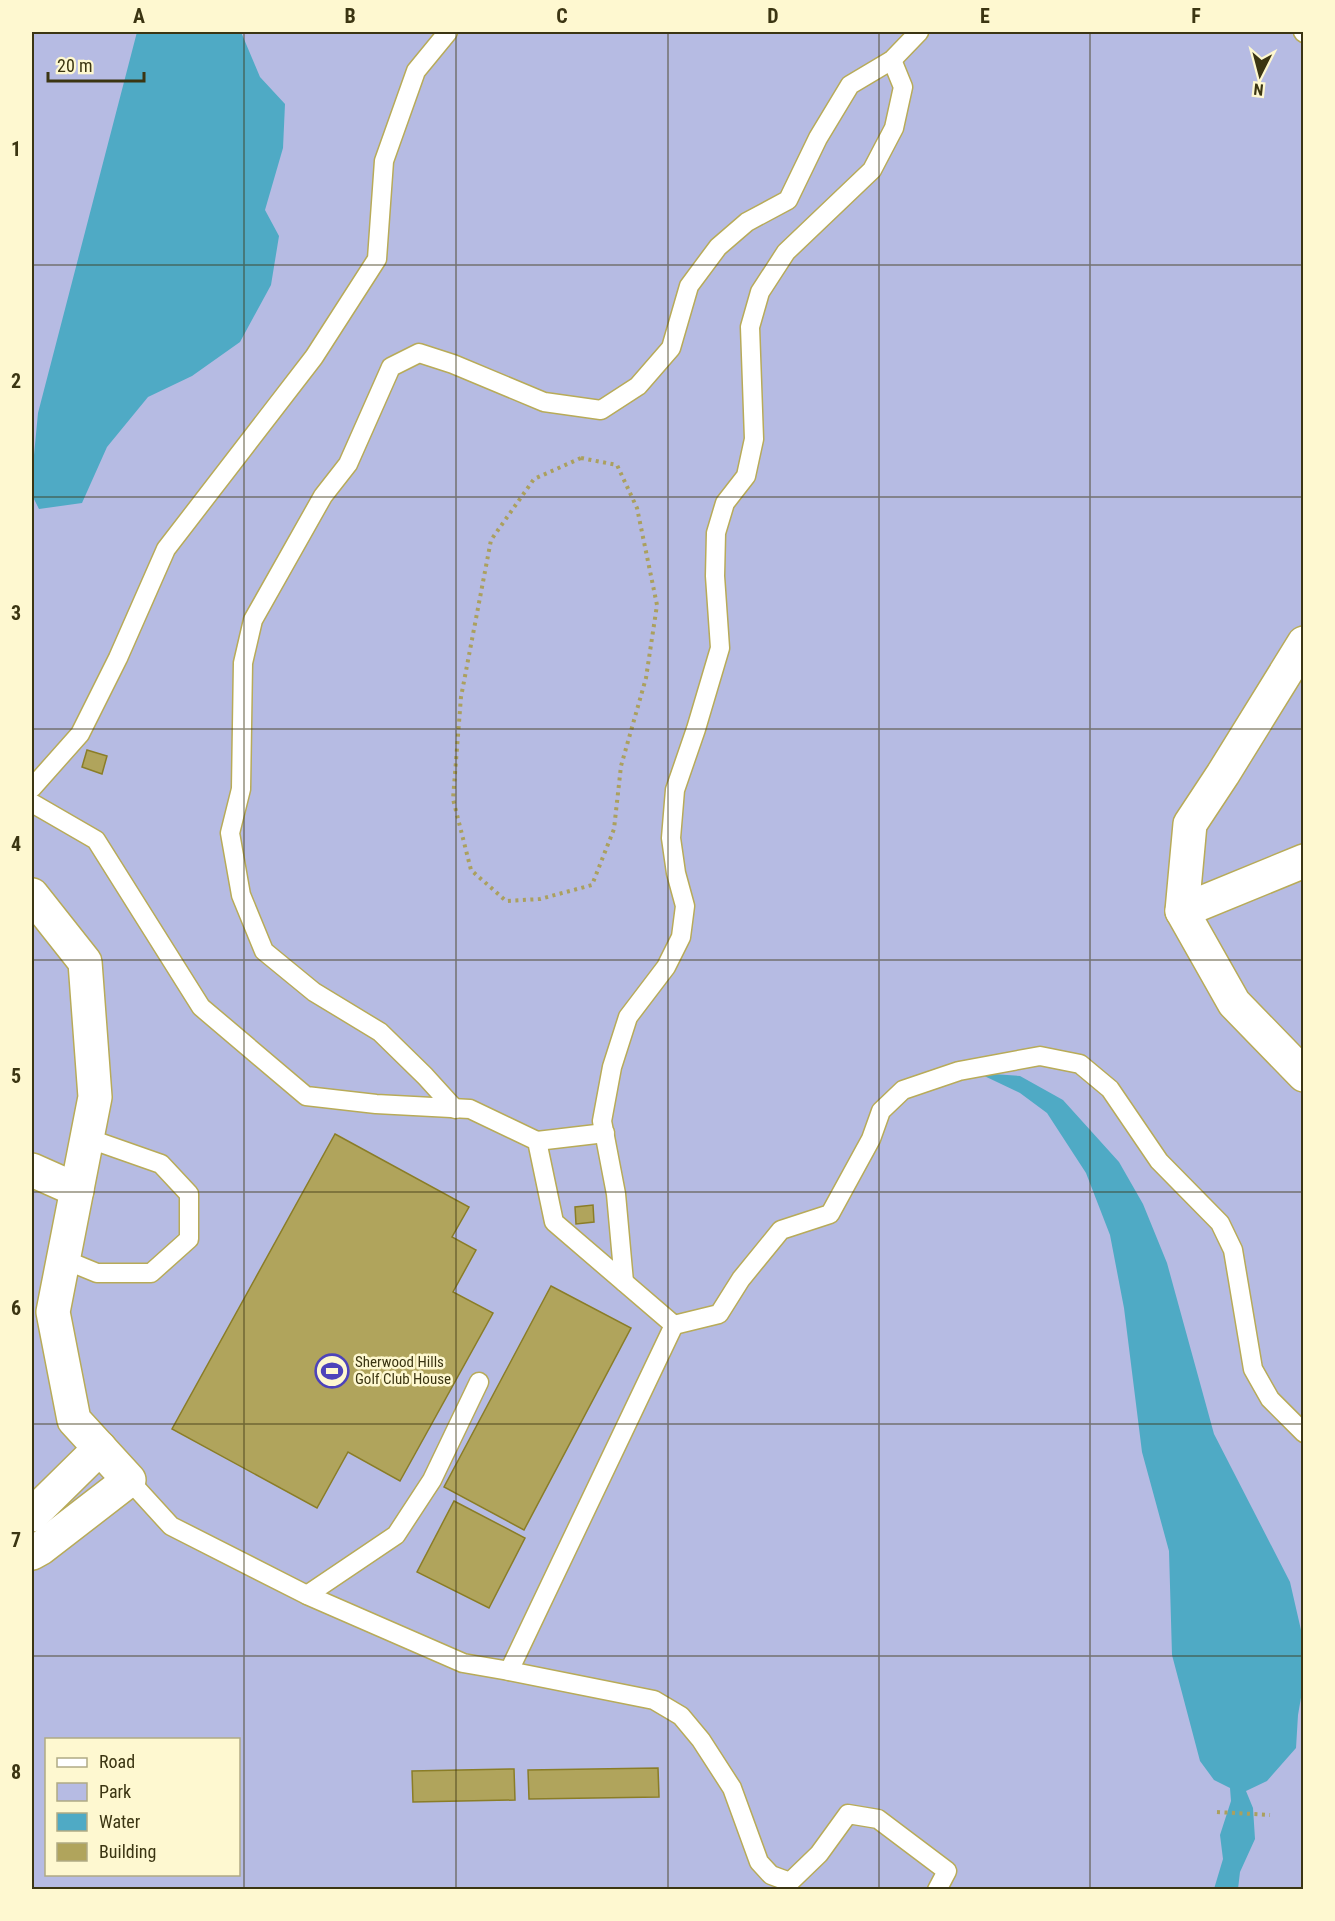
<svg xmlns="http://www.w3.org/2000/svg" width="1335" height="1921" font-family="'Roboto Condensed',sans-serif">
<rect width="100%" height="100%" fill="#e5d885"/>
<!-- green -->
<path fill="#b6bbe3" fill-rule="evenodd" d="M32 32H1303V1889L32 1890ZM46 1740H238V1874H46Z"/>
<!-- water -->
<g fill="#4faac5">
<polygon points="137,32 241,32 260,77 285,104 283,148 265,210 279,236 271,285 240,342 192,376 148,397 107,447 82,503 39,509 32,495 32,476 38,413"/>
<polygon points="978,1073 1020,1076 1063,1100 1119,1162 1143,1204 1167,1263 1214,1434 1290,1582 1301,1630 1304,1656 1303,1686 1298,1715 1296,1748 1267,1781 1246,1791 1253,1808 1255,1839 1240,1872 1238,1889 1214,1889 1223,1859 1220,1835 1231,1801 1230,1788 1214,1780 1200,1761 1172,1655 1169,1551 1142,1452 1124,1308 1110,1235 1086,1173 1047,1113 1020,1093"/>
</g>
<!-- building -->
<g fill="#b0a45c" stroke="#8a7d27" stroke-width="1.5">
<polygon points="87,750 107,756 102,774 82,767"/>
<polygon points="335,1134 469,1207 452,1237 476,1250 453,1292 493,1313 400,1481 348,1452 317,1508 172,1429"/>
<polygon points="593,1205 594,1222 576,1224 575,1207"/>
<polygon points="551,1286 631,1328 524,1530 444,1487"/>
<polygon points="454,1501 525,1538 489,1608 417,1572"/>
<polygon points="658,1768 659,1797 529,1799 528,1770"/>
<polygon points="514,1769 515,1800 413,1802 412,1771"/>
</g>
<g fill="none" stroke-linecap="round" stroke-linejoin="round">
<!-- service casing -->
<g stroke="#b8ab58" stroke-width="21">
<g id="service">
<polyline points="1303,32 1304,33"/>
<polyline points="32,788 80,734 118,658 166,549 314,357 377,259 384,161 416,71 448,32"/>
<polyline points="32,803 96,840 201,1007 306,1096 376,1104 470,1109 537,1141 554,1222 674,1325 509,1671 463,1663 307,1595 171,1526 129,1480"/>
<polyline points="455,1109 425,1076 380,1032 314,992 264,951 241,895 230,833 241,789 243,663 253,620 323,496 348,464 391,367 419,353 453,364 544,402 601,410 638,386 671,348 689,286 718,247 747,222 788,200 818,138 850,85 892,60 919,32"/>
<polyline points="537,1141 605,1133"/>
<polyline points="63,1259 97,1273 151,1273 189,1239 189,1194 161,1164 87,1138"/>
<polyline points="624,1282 616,1194 602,1121 612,1067 628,1017 666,967 681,937 685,906 676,873 671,838 675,790 696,729 720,648 715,576 716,533 725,503 746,476 754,439 750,327 760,292 786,252 872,170 894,128 903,87 892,60"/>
<polyline points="674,1325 719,1314 741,1279 781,1230 830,1214 871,1139 881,1111 903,1090 959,1071 1040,1056 1080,1064 1110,1089 1159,1161 1220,1223 1233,1250 1253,1369 1270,1399 1304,1433"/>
<polyline points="307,1595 396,1535 432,1480 479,1382"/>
<polyline points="509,1671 654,1700 681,1716 701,1740 732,1788 759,1862 771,1875 790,1882 819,1854 848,1814 878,1819 947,1871 937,1890"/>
</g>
</g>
<!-- minor casing -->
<g stroke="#b8ab58" stroke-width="36">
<g id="minor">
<polyline points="1304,643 1223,774 1190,824 1182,911 1234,1003 1304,1075"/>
<polyline points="32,895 85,962 95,1097 53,1312 74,1420 129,1480 41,1548 32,1553"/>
<polyline points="1182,911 1304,861"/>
<polyline points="32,1170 77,1190"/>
<polyline points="32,1515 100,1448"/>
</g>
</g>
<!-- path -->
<g stroke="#aba05e" stroke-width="4" stroke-dasharray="3 4.5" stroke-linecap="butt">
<polygon points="581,458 617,465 637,508 657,605 646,678 621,766 614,829 592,885 540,899 506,901 471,870 453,799 461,697 491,540 534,479"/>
<polyline points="1217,1812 1270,1815"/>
</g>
<!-- service -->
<use href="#service" stroke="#fff" stroke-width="18"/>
<!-- minor -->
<use href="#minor" stroke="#fff" stroke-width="33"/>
</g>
<!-- grid -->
<path fill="none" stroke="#3b3512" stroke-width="1.5" stroke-opacity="0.55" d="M244 32V1890M456 32V1890M668 32V1890M879 32V1890M1090 32V1890M32 265H1304M32 497H1304M32 729H1304M32 960H1304M32 1192H1304M32 1424H1304M32 1656H1304"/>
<!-- icons -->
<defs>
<g id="stadium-ring" transform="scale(1.725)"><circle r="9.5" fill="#fef8d0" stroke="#4d43ba" stroke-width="1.5"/><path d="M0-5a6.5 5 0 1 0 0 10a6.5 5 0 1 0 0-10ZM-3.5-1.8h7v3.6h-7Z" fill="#4d43ba"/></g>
</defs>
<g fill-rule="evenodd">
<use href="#stadium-ring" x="332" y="1371"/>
</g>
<g text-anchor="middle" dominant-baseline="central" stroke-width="5" stroke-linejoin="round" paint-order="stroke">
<!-- poi labels -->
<g font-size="15" fill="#3b3512" stroke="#fef8d0" text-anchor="start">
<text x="355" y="1362">Sherwood Hills<tspan x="355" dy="17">Golf Club House</tspan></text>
</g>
</g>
<!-- border -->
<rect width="1335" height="1921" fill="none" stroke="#fef8d0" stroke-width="66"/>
<!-- legend -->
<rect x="45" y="1738" width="195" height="138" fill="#fef8d0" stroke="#b0aa84" stroke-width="1.5"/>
<rect x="57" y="1758" width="30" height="9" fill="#ffffff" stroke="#b0aa84" stroke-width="1.5"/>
<text x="99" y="1768" font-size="18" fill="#3b3512">Road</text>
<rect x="57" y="1783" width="30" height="18" fill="#b6bbe3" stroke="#b0aa84" stroke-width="1.5"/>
<text x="99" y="1798" font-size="18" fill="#3b3512">Park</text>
<rect x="57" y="1813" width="30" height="18" fill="#4faac5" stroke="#b0aa84" stroke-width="1.5"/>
<text x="99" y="1828" font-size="18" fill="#3b3512">Water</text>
<rect x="57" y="1843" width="30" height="18" fill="#b0a45c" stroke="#b0aa84" stroke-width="1.5"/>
<text x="99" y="1858" font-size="18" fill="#3b3512">Building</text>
<!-- north arrow -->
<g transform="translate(1260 75) rotate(186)" stroke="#fef8d0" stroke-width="4.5" paint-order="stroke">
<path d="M0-4.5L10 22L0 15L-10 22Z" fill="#3b3512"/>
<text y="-9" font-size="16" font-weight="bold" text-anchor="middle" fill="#3b3512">N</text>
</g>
<!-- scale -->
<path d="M48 72v9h96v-9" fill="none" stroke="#3b3512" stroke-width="3"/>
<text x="57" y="72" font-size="18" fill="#3b3512" stroke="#fef8d0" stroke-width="4.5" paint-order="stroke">20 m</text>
<rect x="33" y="33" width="1269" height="1855" fill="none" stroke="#3b3512" stroke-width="2"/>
<g font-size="20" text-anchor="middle" font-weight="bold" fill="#3b3512">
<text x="139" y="23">A</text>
<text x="350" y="23">B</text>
<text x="562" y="23">C</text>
<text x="773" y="23">D</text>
<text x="985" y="23">E</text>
<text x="1196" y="23">F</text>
<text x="16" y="156">1</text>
<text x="16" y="388">2</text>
<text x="16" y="620">3</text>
<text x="16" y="851">4</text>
<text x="16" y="1083">5</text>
<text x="16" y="1315">6</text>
<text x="16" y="1547">7</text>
<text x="16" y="1779">8</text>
</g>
</svg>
